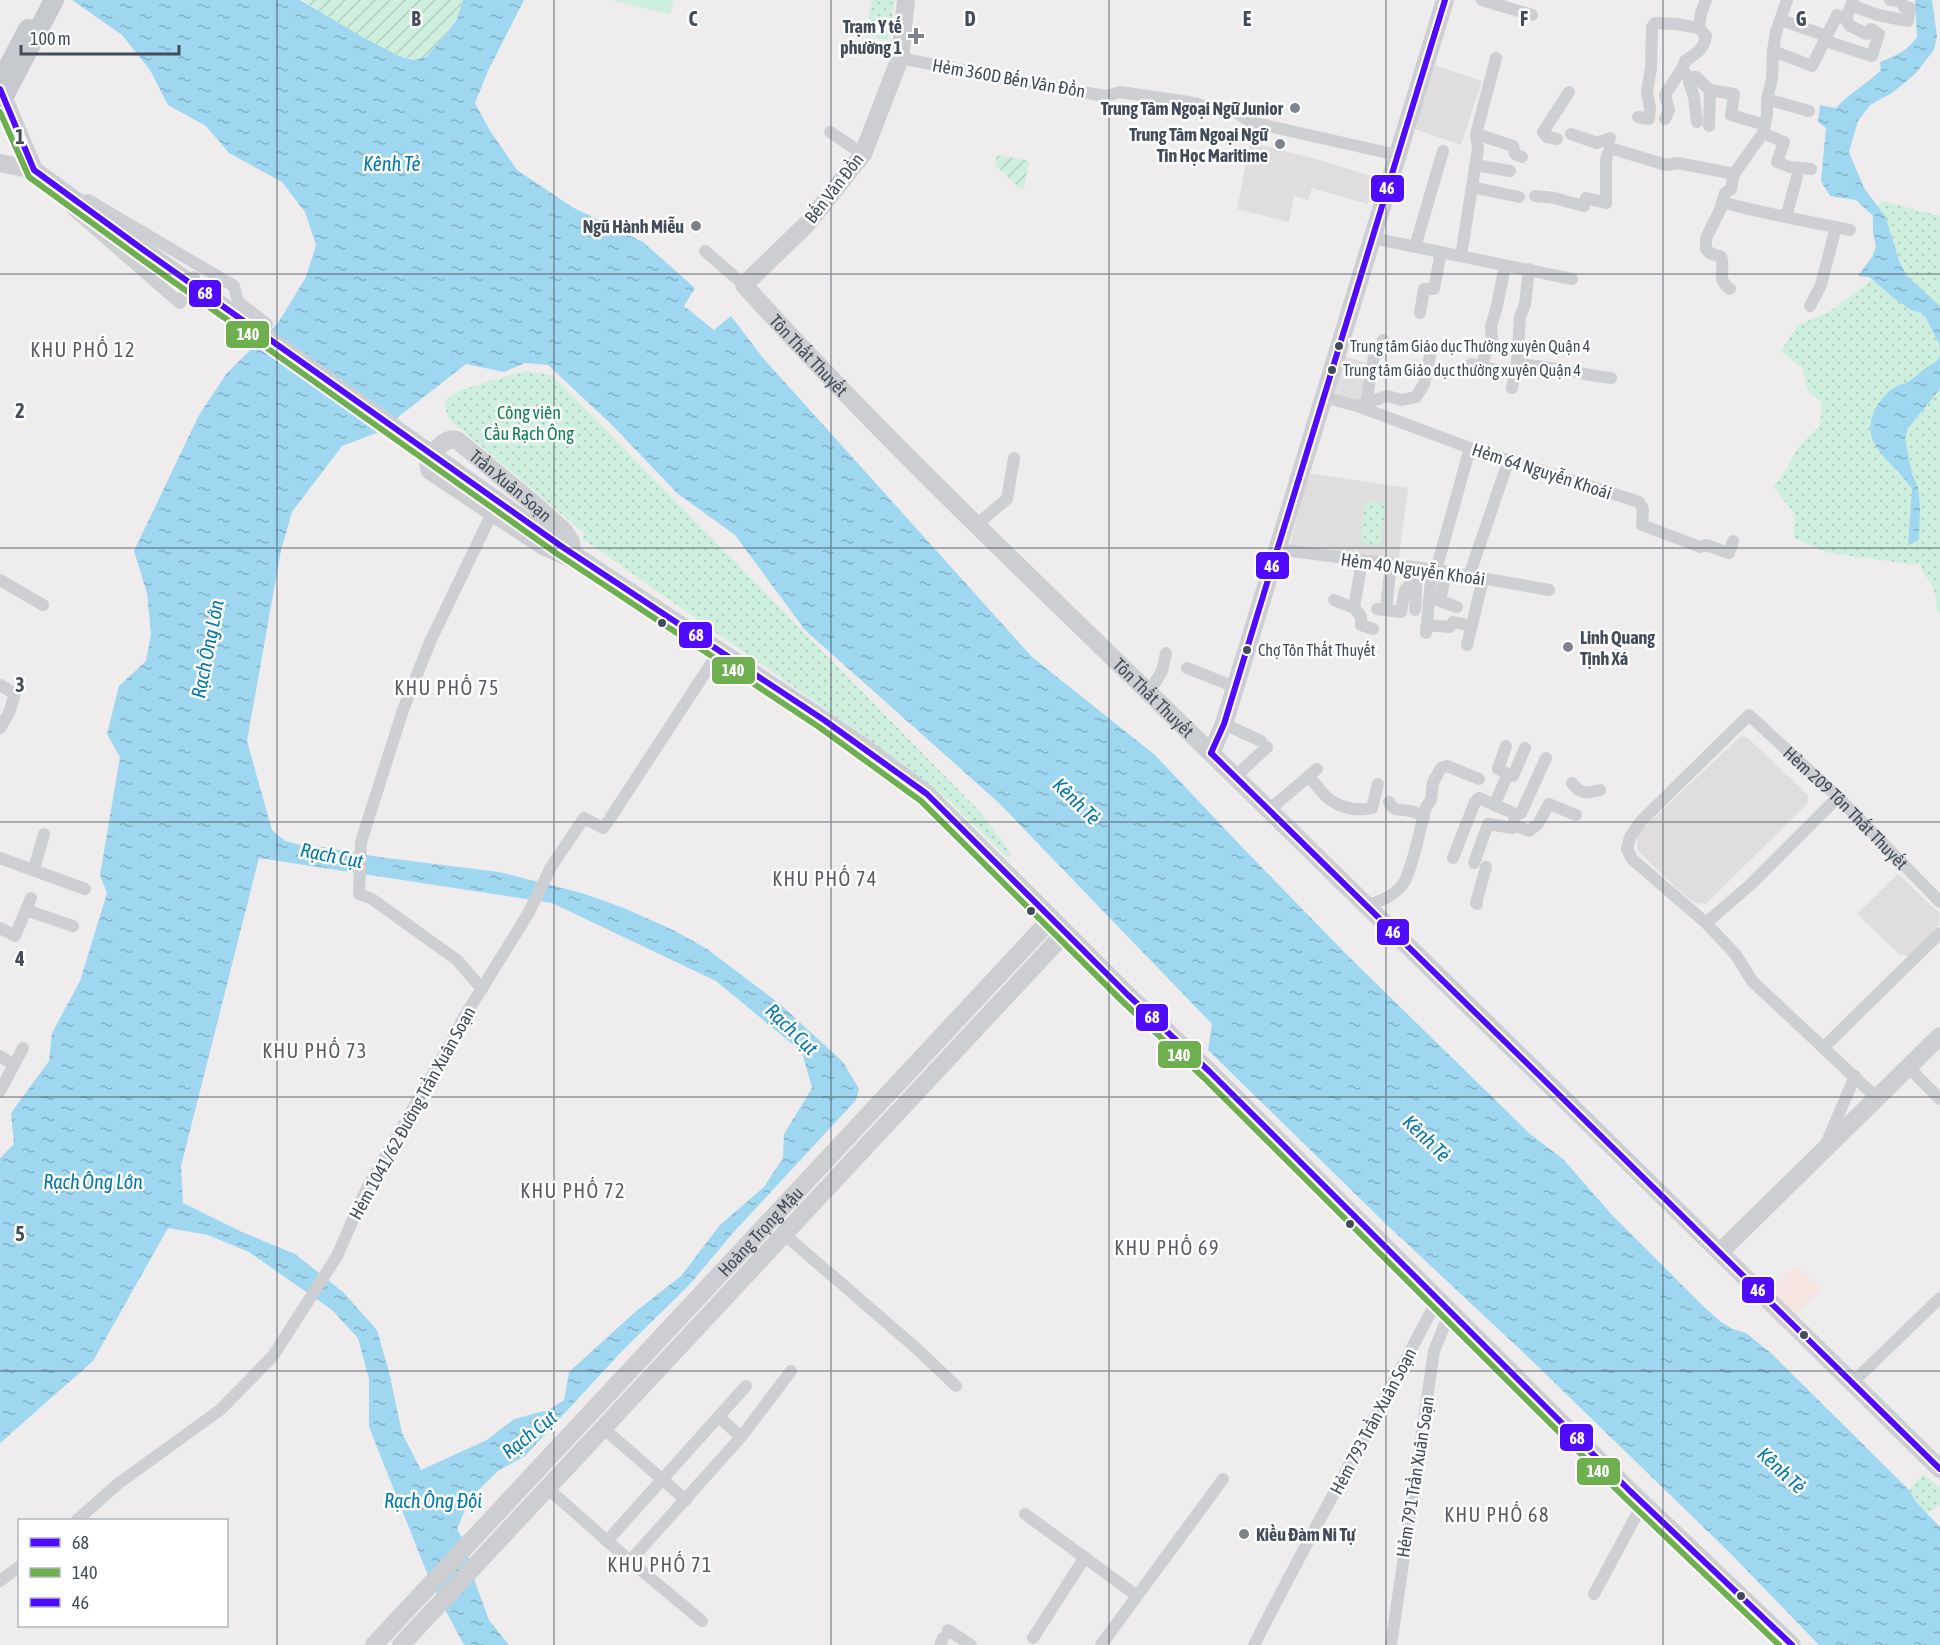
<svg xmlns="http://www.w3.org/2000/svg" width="1940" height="1645" font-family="'Asap Condensed',sans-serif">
<defs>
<pattern id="grass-dots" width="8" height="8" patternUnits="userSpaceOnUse" patternTransform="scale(1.5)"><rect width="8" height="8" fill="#ceefde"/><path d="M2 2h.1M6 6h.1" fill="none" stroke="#b2cfc1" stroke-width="1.8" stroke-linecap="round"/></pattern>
<pattern id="garden-furrows" width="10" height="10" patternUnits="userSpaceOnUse" patternTransform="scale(1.5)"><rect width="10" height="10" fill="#ceefde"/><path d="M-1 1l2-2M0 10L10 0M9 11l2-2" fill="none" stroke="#b2cfc1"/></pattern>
<pattern id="water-ripples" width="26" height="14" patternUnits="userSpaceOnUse" patternTransform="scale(1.5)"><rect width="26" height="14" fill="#9fd7f1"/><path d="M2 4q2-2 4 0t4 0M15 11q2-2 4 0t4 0" fill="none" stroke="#83b1c6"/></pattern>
</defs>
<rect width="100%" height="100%" fill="#eeecec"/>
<!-- education -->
<g fill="#dfddde">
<polygon points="1428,63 1482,81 1461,145 1409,127"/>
<polygon points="1250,143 1320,160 1374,177 1368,204 1312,188 1308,200 1294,196 1289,222 1237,209"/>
<polygon points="1342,356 1371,364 1363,403 1331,398"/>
<polygon points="1308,473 1408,488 1398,564 1289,549"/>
<polygon points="1741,736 1747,737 1808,795 1808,803 1706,904 1696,903 1686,897 1638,851 1637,838 1640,831"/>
<polygon points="1898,874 1940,914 1939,925 1909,956 1900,955 1857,914"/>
</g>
<!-- medical -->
<polygon fill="#f6e4e0" points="1796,1266 1821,1289 1794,1316 1769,1292"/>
<!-- grass -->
<g fill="url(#grass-dots)">
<polygon points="872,0 895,0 888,40 865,36"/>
<polygon points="1884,201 1940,216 1940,306 1906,275 1878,206"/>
<path d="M1872 280C1883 290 1896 302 1910 309 1915 312 1919 311 1923 315 1933 325 1940 345 1939 359L1909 381 1893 388 1876 409 1896 472 1908 482 1912 489 1908 542 1918 493V487L1912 474 1905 439 1908 428 1940 389V613L1937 611C1937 602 1936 594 1932 586 1928 577 1921 573 1920 564L1917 565 1829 553 1794 538 1795 514 1773 486 1783 475 1799 446 1820 425 1822 403 1807 390 1803 369 1781 351 1797 326 1832 310Z"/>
<polygon points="525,371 552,375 979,811 1006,846 1011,856 1007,857 949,801 871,741 583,539 584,533 449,419 444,405 449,397 461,390"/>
<polygon points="1365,501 1386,504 1380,546 1360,543"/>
<polygon points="1923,1474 1940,1487 1940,1505 1927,1514 1916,1502 1909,1490"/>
</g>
<!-- garden -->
<g fill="url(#garden-furrows)">
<path d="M303 0H463C461 6 460 12 457 18 454 25 431 55 425 58 403 68 330 18 309 5Z"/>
<polygon points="1000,155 1029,161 1024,188 1020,189 996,166 996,157"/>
</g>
<!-- pitch -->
<polygon fill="#ceefde" points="611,0 674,0 670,15"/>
<!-- water -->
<g fill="url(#water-ripples)" fill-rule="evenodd">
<path d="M72 0H300L364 38 399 56 413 60 426 57 445 36 457 19 463 0H524L488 71 475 103 489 129 517 170 572 207 643 242 695 288 684 306 714 330 731 316 763 358 1032 657 1155 755 1241 846 1346 954 1530 1134 1563 1159 1612 1215 1703 1306 1721 1322 1733 1329 1746 1333 1771 1353 1909 1490 1916 1502 1940 1527V1645H1819L1730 1553 1526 1355 1386 1224 1208 1050 1212 1024 999 803 805 630 735 535 678 494 611 424 548 365 525 363 504 372 466 364 379 432 342 446 292 512 281 550 247 741 272 830 285 841 304 846H315L379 857 499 872 582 893 624 908 675 931 707 949 780 1004 843 1062 859 1089 856 1100 732 1234 690 1284 623 1350 525 1456 498 1471 469 1499 457 1530 466 1543 471 1571 489 1620 509 1645H464L431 1583 369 1427V1379L358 1338 332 1310 249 1252 208 1235 168 1228 93 1361 0 1443V1158L14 1144 11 1113 49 1061 52 1033 80 981 107 893 100 875 120 757 107 734 119 686 146 661 151 634 147 593 134 551 199 415 227 373 278 323 306 277 316 245 305 212 282 182 229 153 206 126 168 105 150 70 122 35ZM259 858 552 903 716 981 802 1052 812 1088 784 1134 783 1158 764 1187 720 1225 681 1276 635 1312 569 1372 564 1400 548 1410 514 1419 487 1440 421 1470 402 1433 389 1372 377 1330 343 1292 295 1254 242 1232 183 1203 181 1166Z"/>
<path d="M1915 0H1932L1937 36 1934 50 1915 74 1892 93 1870 105 1858 121 1849 152 1864 188 1885 216 1899 260 1906 275 1940 306V353L1939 344 1926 318 1921 313 1911 310 1897 301 1869 277 1858 276 1872 257 1876 246 1873 233V216L1856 200 1830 196 1821 181 1826 128 1818 122 1820 105 1836 108C1849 93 1867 84 1881 70L1880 62C1897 55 1906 52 1917 37Z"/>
<path d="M1940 354V389L1908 428 1905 439 1912 474 1918 487 1920 507 1919 540 1908 545 1912 489C1903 474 1878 455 1872 438 1866 419 1878 400 1892 389 1897 385 1904 384 1909 381 1914 378 1919 373 1924 369 1931 364 1938 363 1940 354Z"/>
</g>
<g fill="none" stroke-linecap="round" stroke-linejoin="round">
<!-- street -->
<g stroke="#cdcfd2" stroke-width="12">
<polyline points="1482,0 1532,15"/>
<polyline points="1851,5 1878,15 1908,21 1910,8 1904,7 1901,1 1890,0"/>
<polyline points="1781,20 1821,34 1829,42 1872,56 1879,34 1871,29 1867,34 1850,26 1846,19"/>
<polyline points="1773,51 1812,66 1837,15 1846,19 1853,0"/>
<polyline points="900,58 1021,82 1106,96 1120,92 1189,102 1237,113 1251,122 1397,155"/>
<polyline points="1681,70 1691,78 1696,77 1710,90 1734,94 1731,115 1765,125"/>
<polyline points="1691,78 1689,82 1694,97 1697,122"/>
<polyline points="1767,99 1809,111"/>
<polyline points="1638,117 1649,119 1650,109 1647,91 1651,68 1652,27 1655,23 1676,24 1699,28"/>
<path d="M1665 119 1669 110 1665 95 1683 67 1685 61C1696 54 1704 49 1706 36L1699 28 1701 13 1706 0"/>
<polyline points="1709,126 1710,90"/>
<polyline points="830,132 863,154"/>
<polyline points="1763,133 1784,142 1777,162 1790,167 1811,169"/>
<polyline points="1476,134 1513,146 1515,154 1522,157"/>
<polyline points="1571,134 1597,143 1610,138"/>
<polyline points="1557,139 1547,137 1543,132 1569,92"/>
<polyline points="1476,165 1510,171"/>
<polyline points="1472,187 1519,197"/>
<polyline points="62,195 73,210 180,303 194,277"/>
<polyline points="1535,196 1554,198 1584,206"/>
<polyline points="1586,198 1606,203 1606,159 1610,148 1666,165 1678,163 1734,174"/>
<polyline points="88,200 234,286 238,302 267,324"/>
<path d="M1722 202C1764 214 1807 221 1850 230"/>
<polyline points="1786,217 1797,177"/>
<polyline points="1372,238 1572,279"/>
<polyline points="1415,247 1443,151"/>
<polyline points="705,251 744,285"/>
<polyline points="1461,256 1478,149 1476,134 1496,58"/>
<path d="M1730 289C1715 278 1726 270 1721 257L1710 253 1706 249V238L1720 210 1725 193 1731 189 1734 174 1763 133 1767 115V99L1772 79 1773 51 1776 32 1787 0"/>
<polyline points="1810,306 1821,285 1836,227"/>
<polyline points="1420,313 1424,289 1434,289 1441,252"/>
<polyline points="1471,364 1515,374"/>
<path d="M1517 364C1549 366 1580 374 1611 378"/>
<polyline points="1481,365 1492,338 1491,327 1497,306 1505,266"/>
<polyline points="1512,388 1517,364 1520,317 1525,304 1529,269"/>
<polyline points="1324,397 1357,406 1470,448 1639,502 1643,509 1642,525 1700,547 1706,545 1729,553 1733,541"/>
<polyline points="1366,403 1374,355 1380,353 1383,340"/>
<polyline points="1357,406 1387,396 1402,400 1416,397 1424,384 1431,352"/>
<polyline points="976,525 1007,499 1014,458"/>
<polyline points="1277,549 1436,570 1549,590"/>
<polyline points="1436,570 1470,448"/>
<polyline points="1446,572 1440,601 1457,607"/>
<polyline points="1469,576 1509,459"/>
<polyline points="0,580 43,605"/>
<polyline points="1334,600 1354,608 1361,616 1361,625 1373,629"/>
<polyline points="1354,608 1362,561"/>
<polyline points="1377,609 1401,612 1405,590 1409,586 1415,587"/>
<polyline points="1386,610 1391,564"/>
<path d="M1415 610C1417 595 1415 583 1417 568"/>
<polyline points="1427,625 1450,627 1453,622 1472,626"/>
<polyline points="1426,633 1432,570"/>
<polyline points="1467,645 1483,579"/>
<polyline points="1187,668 1235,687"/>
<polyline points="0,685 15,694 9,713 0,728"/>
<polyline points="1149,692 1162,671 1166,653"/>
<polyline points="1224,724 1261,741"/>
<polyline points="1506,746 1498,769 1508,774"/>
<polyline points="1235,777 1267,747"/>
<path d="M1309 777C1315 782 1317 787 1322 792 1334 807 1355 812 1372 808L1378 784"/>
<path d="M1572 783C1581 795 1586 793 1600 790"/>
<path d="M1389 802C1393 812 1400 809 1410 811 1414 811 1419 815 1424 817"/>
<polyline points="1494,805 1508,774 1513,776 1525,748"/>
<polyline points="1269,810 1317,769"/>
<polyline points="1514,825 1529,831 1538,824 1549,804 1576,815"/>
<polyline points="0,858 85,889"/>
<polyline points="1453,858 1475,802 1479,798 1515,814 1521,813 1546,758"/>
<polyline points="1474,863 1488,824 1513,828 1515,814"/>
<polyline points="34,869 44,834"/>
<polyline points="1477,904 1476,903 1486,867"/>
<path d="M1367 906C1380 901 1394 896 1403 884 1412 871 1421 825 1426 807L1431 800 1433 782 1441 768 1447 766 1479 779"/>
<polyline points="26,910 73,926"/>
<polyline points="1706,923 1749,886 1838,797"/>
<polyline points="0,928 15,936 31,898"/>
<polyline points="482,989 457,960 372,899 359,894 361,842 403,710 430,642 492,513"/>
<polyline points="1823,1048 1940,933"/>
<polyline points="0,1056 14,1065"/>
<polyline points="1908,1067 1940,1099"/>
<polyline points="0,1091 23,1048"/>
<path id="s1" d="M1877 1098 1752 981 1736 955 1706 923 1632 859 1627 849 1630 837 1641 821 1749 715 1838 797 1940 902"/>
<polyline points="1826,1144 1855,1076"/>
<polyline points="784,1234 916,1348 956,1386"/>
<polyline points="1852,1383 1940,1298"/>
<polyline points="719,1417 741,1437"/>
<polyline points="603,1428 686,1500"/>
<polyline points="547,1488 630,1561 702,1621"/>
<polyline points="1025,1514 1136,1595"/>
<polyline points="77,1520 119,1483 220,1410 273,1356 337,1256 366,1190 456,1034 461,1022 528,914 551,867 584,818 603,828 609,820 720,650"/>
<polyline points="607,1541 746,1386"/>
<polyline points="630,1561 741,1437 791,1371"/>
<polyline points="0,1581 20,1566"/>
<polyline points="1594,1594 1643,1503"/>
<polyline points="948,1630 971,1645"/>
<polyline points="1033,1638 1085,1557"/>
<polyline points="940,1645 943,1638"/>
<polyline points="1101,1645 1223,1479"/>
<path d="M1254 1645C1313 1529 1377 1416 1437 1300"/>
<polyline points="1391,1645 1434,1351 1450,1312"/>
</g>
<!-- secondary -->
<g stroke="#ccced2" stroke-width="18">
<path id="s2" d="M906 0 900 58 863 154 807 224 744 285C893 450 1057 602 1216 758 1458 994 1699 1232 1940 1469"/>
<polyline points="0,89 34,170 145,251"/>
<polyline points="0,163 34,170"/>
<polyline points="561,546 824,720 868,750 927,794 1128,995 1210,1072 1630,1491 1792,1645"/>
<path id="s3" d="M572 559 543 546 430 471 428 463C435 452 442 437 457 440L534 504 564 531 571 542 573 554"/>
<polyline points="1211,753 1224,724 1445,0"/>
<polyline points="1720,1252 1940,1036"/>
<path id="s4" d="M374 1645 1051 919"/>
<polyline points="401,1645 1065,933"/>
</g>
<!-- primary -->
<polyline stroke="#c6c9ce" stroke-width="20" points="0,83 28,29"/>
<!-- secondary-bridge -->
<polyline stroke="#ccced2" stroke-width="18" points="145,251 561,546"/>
<!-- primary-bridge -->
<polyline stroke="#c6c9ce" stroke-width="20" points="0,104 54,0"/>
<!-- bus-1 casing -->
<g stroke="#fff" stroke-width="10">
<polyline id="bus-1" points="0,89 34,170 145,251 561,546 824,720 927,794 1128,995 1210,1072 1630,1491 1792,1645"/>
</g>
<!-- bus-2 casing -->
<g stroke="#fff" stroke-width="10">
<polyline id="bus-2" points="0,112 29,177 140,258 556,553 819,727 921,801 1122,1001 1204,1078 1624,1497 1779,1645"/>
</g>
<!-- bus-3 casing -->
<g stroke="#fff" stroke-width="10">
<g id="bus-3">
<polyline points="1211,753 1940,1469"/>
<polyline points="1211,753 1224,724 1445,0"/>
</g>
</g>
<!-- bus-1 -->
<use href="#bus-1" stroke="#4f0aff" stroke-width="6"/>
<!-- bus-2 -->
<use href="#bus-2" stroke="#6eaf4f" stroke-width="6"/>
<!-- bus-3 -->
<use href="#bus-3" stroke="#4f0aff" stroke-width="6"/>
</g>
<!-- grid -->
<path fill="none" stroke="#424c5a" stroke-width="1.5" stroke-opacity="0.55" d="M277 0V1645M554 0V1645M831 0V1645M1109 0V1645M1386 0V1645M1663 0V1645M0 274H1940M0 548H1940M0 822H1940M0 1097H1940M0 1371H1940"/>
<!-- markers -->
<g fill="#7e848d" stroke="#fff" stroke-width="2">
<path d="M913 27h6v6h6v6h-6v6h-6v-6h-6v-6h6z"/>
<circle cx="1295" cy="108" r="6"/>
<circle cx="1280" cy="144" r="6"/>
<circle cx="696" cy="226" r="6"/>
<circle cx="1568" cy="647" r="6"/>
<circle cx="1244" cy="1534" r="6"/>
</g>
<g fill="#424c5a" stroke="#fff" stroke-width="2">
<circle cx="1339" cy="346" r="5"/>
<circle cx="1332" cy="370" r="5"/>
<circle cx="662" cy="623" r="5"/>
<circle cx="1247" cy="650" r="5"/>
<circle cx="1031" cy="911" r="5"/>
<circle cx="1350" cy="1224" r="5"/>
<circle cx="1804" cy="1335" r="5"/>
<circle cx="1741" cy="1596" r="5"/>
</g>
<g text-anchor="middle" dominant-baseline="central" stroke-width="5" stroke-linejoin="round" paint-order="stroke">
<!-- bus labels -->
<g font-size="16" fill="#424c5a" stroke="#fff" text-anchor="start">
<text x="1350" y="346">Trung tâm Giáo dục Thường xuyên Quận 4</text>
<text x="1343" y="370">Trung tâm Giáo dục thường xuyên Quận 4</text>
<text x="1258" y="650">Chợ Tôn Thất Thuyết</text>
</g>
<!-- poi labels -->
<g font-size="18" font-weight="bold" fill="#424c5a" stroke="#fff" text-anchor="end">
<text x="902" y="26">Trạm Y tế<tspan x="902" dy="21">phường 1</tspan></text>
<text x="1283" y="108">Trung Tâm Ngoại Ngữ Junior</text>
<text x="1268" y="134">Trung Tâm Ngoại Ngữ<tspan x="1268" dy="21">Tin Học Maritime</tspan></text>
<text x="684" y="226">Ngũ Hành Miễu</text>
<text x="1580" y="637" text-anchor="start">Linh Quang<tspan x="1580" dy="21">Tịnh Xá</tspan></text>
<text x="1256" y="1534" text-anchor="start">Kiều Đàm Ni Tự</text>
</g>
<!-- street labels -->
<g font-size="18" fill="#424c5a" stroke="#fff">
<text transform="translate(1009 78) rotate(10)">Hẻm 360D Bến Vân Đồn</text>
<text transform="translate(834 188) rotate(-52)">Bến Vân Đồn</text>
<text stroke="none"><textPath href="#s2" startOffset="434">Tôn Thất Thuyết</textPath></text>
<text transform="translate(1542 471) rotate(18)">Hẻm 64 Nguyễn Khoái</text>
<text stroke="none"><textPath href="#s3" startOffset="286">Trần Xuân Soạn</textPath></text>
<text transform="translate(1413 569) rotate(8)">Hẻm 40 Nguyễn Khoái</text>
<text stroke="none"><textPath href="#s2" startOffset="920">Tôn Thất Thuyết</textPath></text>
<text stroke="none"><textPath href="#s1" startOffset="672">Hẻm 209 Tôn Thất Thuyết</textPath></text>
<text transform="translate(412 1113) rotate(-61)">Hẻm 1041/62 Đường Trần Xuân Soạn</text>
<text stroke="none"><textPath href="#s4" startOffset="566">Hoàng Trọng Mậu</textPath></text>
<text transform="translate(1373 1421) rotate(-62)">Hẻm 793 Trần Xuân Soạn</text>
<text transform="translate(1415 1477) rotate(-81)">Hẻm 791 Trần Xuân Soạn</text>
</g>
<!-- park labels -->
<g font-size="18" fill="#0f8052" stroke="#fff">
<text x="529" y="412">Công viên<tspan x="529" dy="21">Cầu Rạch Ông</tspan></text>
</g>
<!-- water labels -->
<g font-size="20" font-style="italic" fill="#0179af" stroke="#fff">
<text x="392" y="163">Kênh Tẻ</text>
<text transform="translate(207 649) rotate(-79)">Rạch Ông Lớn</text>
<text transform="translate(1077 801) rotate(44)">Kênh Tẻ</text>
<text transform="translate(332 855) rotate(11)">Rạch Cụt</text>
<text transform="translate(792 1029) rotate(44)">Rạch Cụt</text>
<text transform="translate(1427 1138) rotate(44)">Kênh Tẻ</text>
<text x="93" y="1181">Rạch Ông Lớn</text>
<text transform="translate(529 1434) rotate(-39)">Rạch Cụt</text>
<text transform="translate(1782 1470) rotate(43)">Kênh Tẻ</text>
<text x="433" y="1500">Rạch Ông Đội</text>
</g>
<!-- neighbourhood labels -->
<g font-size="20" letter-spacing="1.5" fill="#585b61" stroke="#fff">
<text x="83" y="349">KHU PHỐ 12</text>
<text x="447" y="687">KHU PHỐ 75</text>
<text x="825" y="878">KHU PHỐ 74</text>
<text x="315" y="1050">KHU PHỐ 73</text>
<text x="573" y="1190">KHU PHỐ 72</text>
<text x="1167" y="1247">KHU PHỐ 69</text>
<text x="1497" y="1514">KHU PHỐ 68</text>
<text x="660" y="1564">KHU PHỐ 71</text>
</g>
</g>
<g font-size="20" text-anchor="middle" font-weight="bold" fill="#424c5a" stroke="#fff" stroke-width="5" stroke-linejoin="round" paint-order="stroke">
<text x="416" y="26">B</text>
<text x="693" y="26">C</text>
<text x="970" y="26">D</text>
<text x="1247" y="26">E</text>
<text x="1524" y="26">F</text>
<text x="1801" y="26">G</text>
<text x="20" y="144">1</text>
<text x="20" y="418">2</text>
<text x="20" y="692">3</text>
<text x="20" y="966">4</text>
<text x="20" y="1241">5</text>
</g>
<g stroke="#fff" stroke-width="2">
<rect x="1370" y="174" width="35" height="29" rx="6" fill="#4f0aff"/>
<rect x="188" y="279" width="34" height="29" rx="6" fill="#4f0aff"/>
<rect x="225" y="320" width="45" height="29" rx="6" fill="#6eaf4f"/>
<rect x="1255" y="551" width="35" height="29" rx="6" fill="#4f0aff"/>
<rect x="678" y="621" width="35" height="28" rx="6" fill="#4f0aff"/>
<rect x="711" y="656" width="45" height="29" rx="6" fill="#6eaf4f"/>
<rect x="1376" y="918" width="34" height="28" rx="6" fill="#4f0aff"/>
<rect x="1135" y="1003" width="34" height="29" rx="6" fill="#4f0aff"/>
<rect x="1157" y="1040" width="45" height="29" rx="6" fill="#6eaf4f"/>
<rect x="1741" y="1276" width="34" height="28" rx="6" fill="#4f0aff"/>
<rect x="1559" y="1423" width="35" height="29" rx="6" fill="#4f0aff"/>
<rect x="1576" y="1457" width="45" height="29" rx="6" fill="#6eaf4f"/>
</g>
<g font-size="16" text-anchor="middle" font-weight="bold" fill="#fff">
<text x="1387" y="194">46</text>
<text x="205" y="299">68</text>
<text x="248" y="340">140</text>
<text x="1272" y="572">46</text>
<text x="696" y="641">68</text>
<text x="733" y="676">140</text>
<text x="1393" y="938">46</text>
<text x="1152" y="1023">68</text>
<text x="1179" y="1061">140</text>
<text x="1758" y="1296">46</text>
<text x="1577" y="1444">68</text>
<text x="1598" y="1477">140</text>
</g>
<!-- legend -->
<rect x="18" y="1519" width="210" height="108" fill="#ffffff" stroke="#b3b7bd" stroke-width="1.5"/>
<rect x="30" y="1538" width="30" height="9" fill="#4f0aff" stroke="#b3b7bd" stroke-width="1.5"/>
<text x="72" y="1549" font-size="18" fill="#424c5a">68</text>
<rect x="30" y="1568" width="30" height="9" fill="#6eaf4f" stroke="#b3b7bd" stroke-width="1.5"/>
<text x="72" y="1579" font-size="18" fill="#424c5a">140</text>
<rect x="30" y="1598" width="30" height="9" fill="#4f0aff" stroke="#b3b7bd" stroke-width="1.5"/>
<text x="72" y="1609" font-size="18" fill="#424c5a">46</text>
<!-- scale -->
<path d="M21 45v9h158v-9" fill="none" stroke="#424c5a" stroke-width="3"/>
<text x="30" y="45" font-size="18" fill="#424c5a" stroke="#ffffff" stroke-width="4.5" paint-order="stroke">100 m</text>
</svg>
